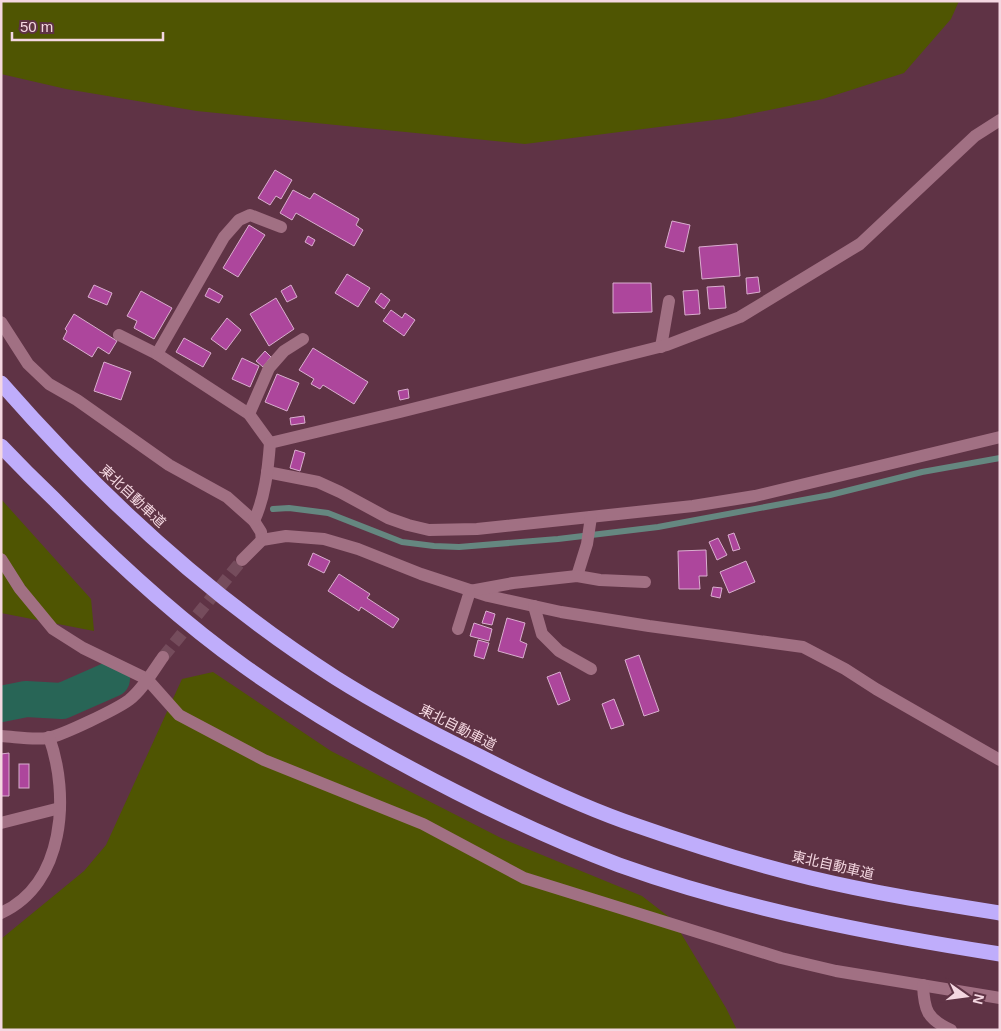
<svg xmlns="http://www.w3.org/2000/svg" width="1001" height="1031" font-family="Helvetica,'Noto Sans JP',sans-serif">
<rect width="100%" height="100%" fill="#5f3345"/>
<!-- green -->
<g fill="#4f5502">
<polygon points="1,1 959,1 951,19 904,73 823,99 730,118 525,144 197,111 66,89 1,74"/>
<polygon points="1,499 91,599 94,631 1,613"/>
<polygon points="213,672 331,751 501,838 642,896 673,920 726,1008 737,1030 1,1030 1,939 84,871 106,845 182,679"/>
</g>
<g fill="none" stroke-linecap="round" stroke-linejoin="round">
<!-- stream -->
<polyline stroke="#658780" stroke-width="6" points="273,509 289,508 328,513 402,542 434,546 459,547 558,539 658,527 830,495 922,472 1000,458"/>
<!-- river -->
<polyline stroke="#286556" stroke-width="36" points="1,704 26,699 62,701 112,679"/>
</g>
<!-- building -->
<g fill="#ad469c" stroke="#daaecf">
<polygon points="275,170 292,180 281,199 276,196 270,205 258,198"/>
<polygon points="293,190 310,199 314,193 359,219 356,225 363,230 354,246 296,213 292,220 280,213"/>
<polygon points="672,221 690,225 684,252 665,247"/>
<polygon points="249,225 265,235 238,277 223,268"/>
<polygon points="308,236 315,240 312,246 305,242"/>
<polygon points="737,244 740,276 702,279 699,247"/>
<polygon points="347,274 370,288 358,307 335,293"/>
<polygon points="758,277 760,292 747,294 746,278"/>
<polygon points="613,283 651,283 652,312 613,313"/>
<polygon points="94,285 112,293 107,305 88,297"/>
<polygon points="291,285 297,297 287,302 281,291"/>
<polygon points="724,286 726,308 709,309 707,287"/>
<polygon points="209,288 223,296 219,303 205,296"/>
<polygon points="698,290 700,314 685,315 683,291"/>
<polygon points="141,291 172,308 154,339 134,328 137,321 127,316"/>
<polygon points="381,293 390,300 384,309 375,302"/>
<polygon points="276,298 294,329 269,346 250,314"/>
<polygon points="391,310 402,318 405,313 415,320 404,336 383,321"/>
<polygon points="74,314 117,341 109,354 98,347 92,357 63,339 67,331 65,329"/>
<polygon points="227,318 241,330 226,350 211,339"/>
<polygon points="184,338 211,353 203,367 176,352"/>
<polygon points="313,348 368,382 354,404 323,385 320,389 311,384 314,379 299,370"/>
<polygon points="265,351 271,357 263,367 256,361"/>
<polygon points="242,358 259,366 250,387 232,379"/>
<polygon points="104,362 131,372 121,400 94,391"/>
<polygon points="277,374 299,383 287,411 265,402"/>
<polygon points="408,389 409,398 400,400 398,391"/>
<polygon points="304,416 305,423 291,425 290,418"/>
<polygon points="295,450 305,453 300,471 290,468"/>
<polygon points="734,533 740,549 733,551 728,535"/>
<polygon points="718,538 727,555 717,560 709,542"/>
<polygon points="706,550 707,576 699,576 700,589 679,589 678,551"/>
<polygon points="313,553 330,561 324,573 308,565"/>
<polygon points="746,561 755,582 729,593 720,572"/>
<polygon points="339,574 370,594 367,598 399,619 393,628 361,607 359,611 328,591"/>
<polygon points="713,587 722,588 720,598 711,596"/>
<polygon points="486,611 495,614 492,625 482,623"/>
<polygon points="507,618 525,623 520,641 527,644 523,658 498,651"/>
<polygon points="474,623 492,629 489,641 470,636"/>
<polygon points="478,640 489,643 484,659 474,656"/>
<polygon points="639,655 659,711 644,716 625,660"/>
<polygon points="560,672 570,700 558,705 547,677"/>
<polygon points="614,699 624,725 611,729 602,704"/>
<polygon points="9,753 9,796 1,796 1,754"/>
<rect x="19" y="764" width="10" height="24"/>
</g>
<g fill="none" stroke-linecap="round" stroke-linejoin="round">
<!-- minor-tunnel -->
<polyline stroke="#754c5c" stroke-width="12" stroke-dasharray="12 6" stroke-linecap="butt" points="163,657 242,560"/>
<!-- minor -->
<g stroke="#a17083" stroke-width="12">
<polyline points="1,322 28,364 49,384 77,400 169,465 227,497 254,521 261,532 262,540"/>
<polyline points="119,335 157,354 249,414 270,443"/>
<polyline points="661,347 669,301"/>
<polyline points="157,354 224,237 239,220 250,215 281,227"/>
<polyline points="249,414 269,368 284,351 303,339"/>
<polyline points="267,472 318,482 340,492 388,518 408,525 429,530 477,529 693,506 755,496 1000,437"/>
<path d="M254 521C265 497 268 470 270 443L400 412 667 345 740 317 860 244 975 136 1000 120"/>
<polyline points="1,559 20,589 53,629 83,648 147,679 179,715 264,760 423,824 524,878 781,958 836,971 1000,998"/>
<polyline points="242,560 262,540 286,536 324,539 358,549 421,574 488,596 561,612 649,626 803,647 845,669 876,689 1000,760"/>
<polyline points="577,576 587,544 591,517"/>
<polyline points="534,606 542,634 559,651 591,669"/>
<polyline points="458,629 470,591 513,583 577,576 600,580 645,582"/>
<path d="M1 736C17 737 32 740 48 738 63 735 117 709 129 700 143 689 153 671 163 657"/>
<polyline points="1,823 60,808"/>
<path d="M1 913C65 884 70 795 49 737"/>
<path d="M923 985C924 1010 927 1019 951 1030"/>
</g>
<!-- highway -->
<g stroke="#bfadfb" stroke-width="15">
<path d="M1 383C99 495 210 598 336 678 382 707 430 732 479 756 530 782 584 808 638 826 695 846 753 864 811 878 873 893 937 903 1000 913"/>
<path d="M1 446C18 464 36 482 54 499 113 559 175 617 244 666 311 714 383 755 456 792 509 819 563 844 619 865 742 909 872 934 1000 954"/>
</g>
</g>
<g text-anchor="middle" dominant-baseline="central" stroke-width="4" stroke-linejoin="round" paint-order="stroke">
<!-- street labels -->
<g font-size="14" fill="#f4d7e1" stroke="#5f3345">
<text transform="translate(133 496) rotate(43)">東北自動車道</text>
<text transform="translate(458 727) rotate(27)">東北自動車道</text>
<text transform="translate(833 865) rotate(13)">東北自動車道</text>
</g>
</g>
<!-- border -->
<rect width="1001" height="1031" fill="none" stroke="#f4d7e1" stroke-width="5"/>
<!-- north arrow -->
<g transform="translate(966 996) rotate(104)" stroke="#5f3345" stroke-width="4" paint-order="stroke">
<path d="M0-4L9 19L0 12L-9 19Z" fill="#f4d7e1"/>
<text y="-8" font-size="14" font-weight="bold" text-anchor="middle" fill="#f4d7e1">N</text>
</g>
<!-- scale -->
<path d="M12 32v8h151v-8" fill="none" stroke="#f4d7e1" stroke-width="2.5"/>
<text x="20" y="32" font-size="15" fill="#f4d7e1" stroke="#5f3345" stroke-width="4" paint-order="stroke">50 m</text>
</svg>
